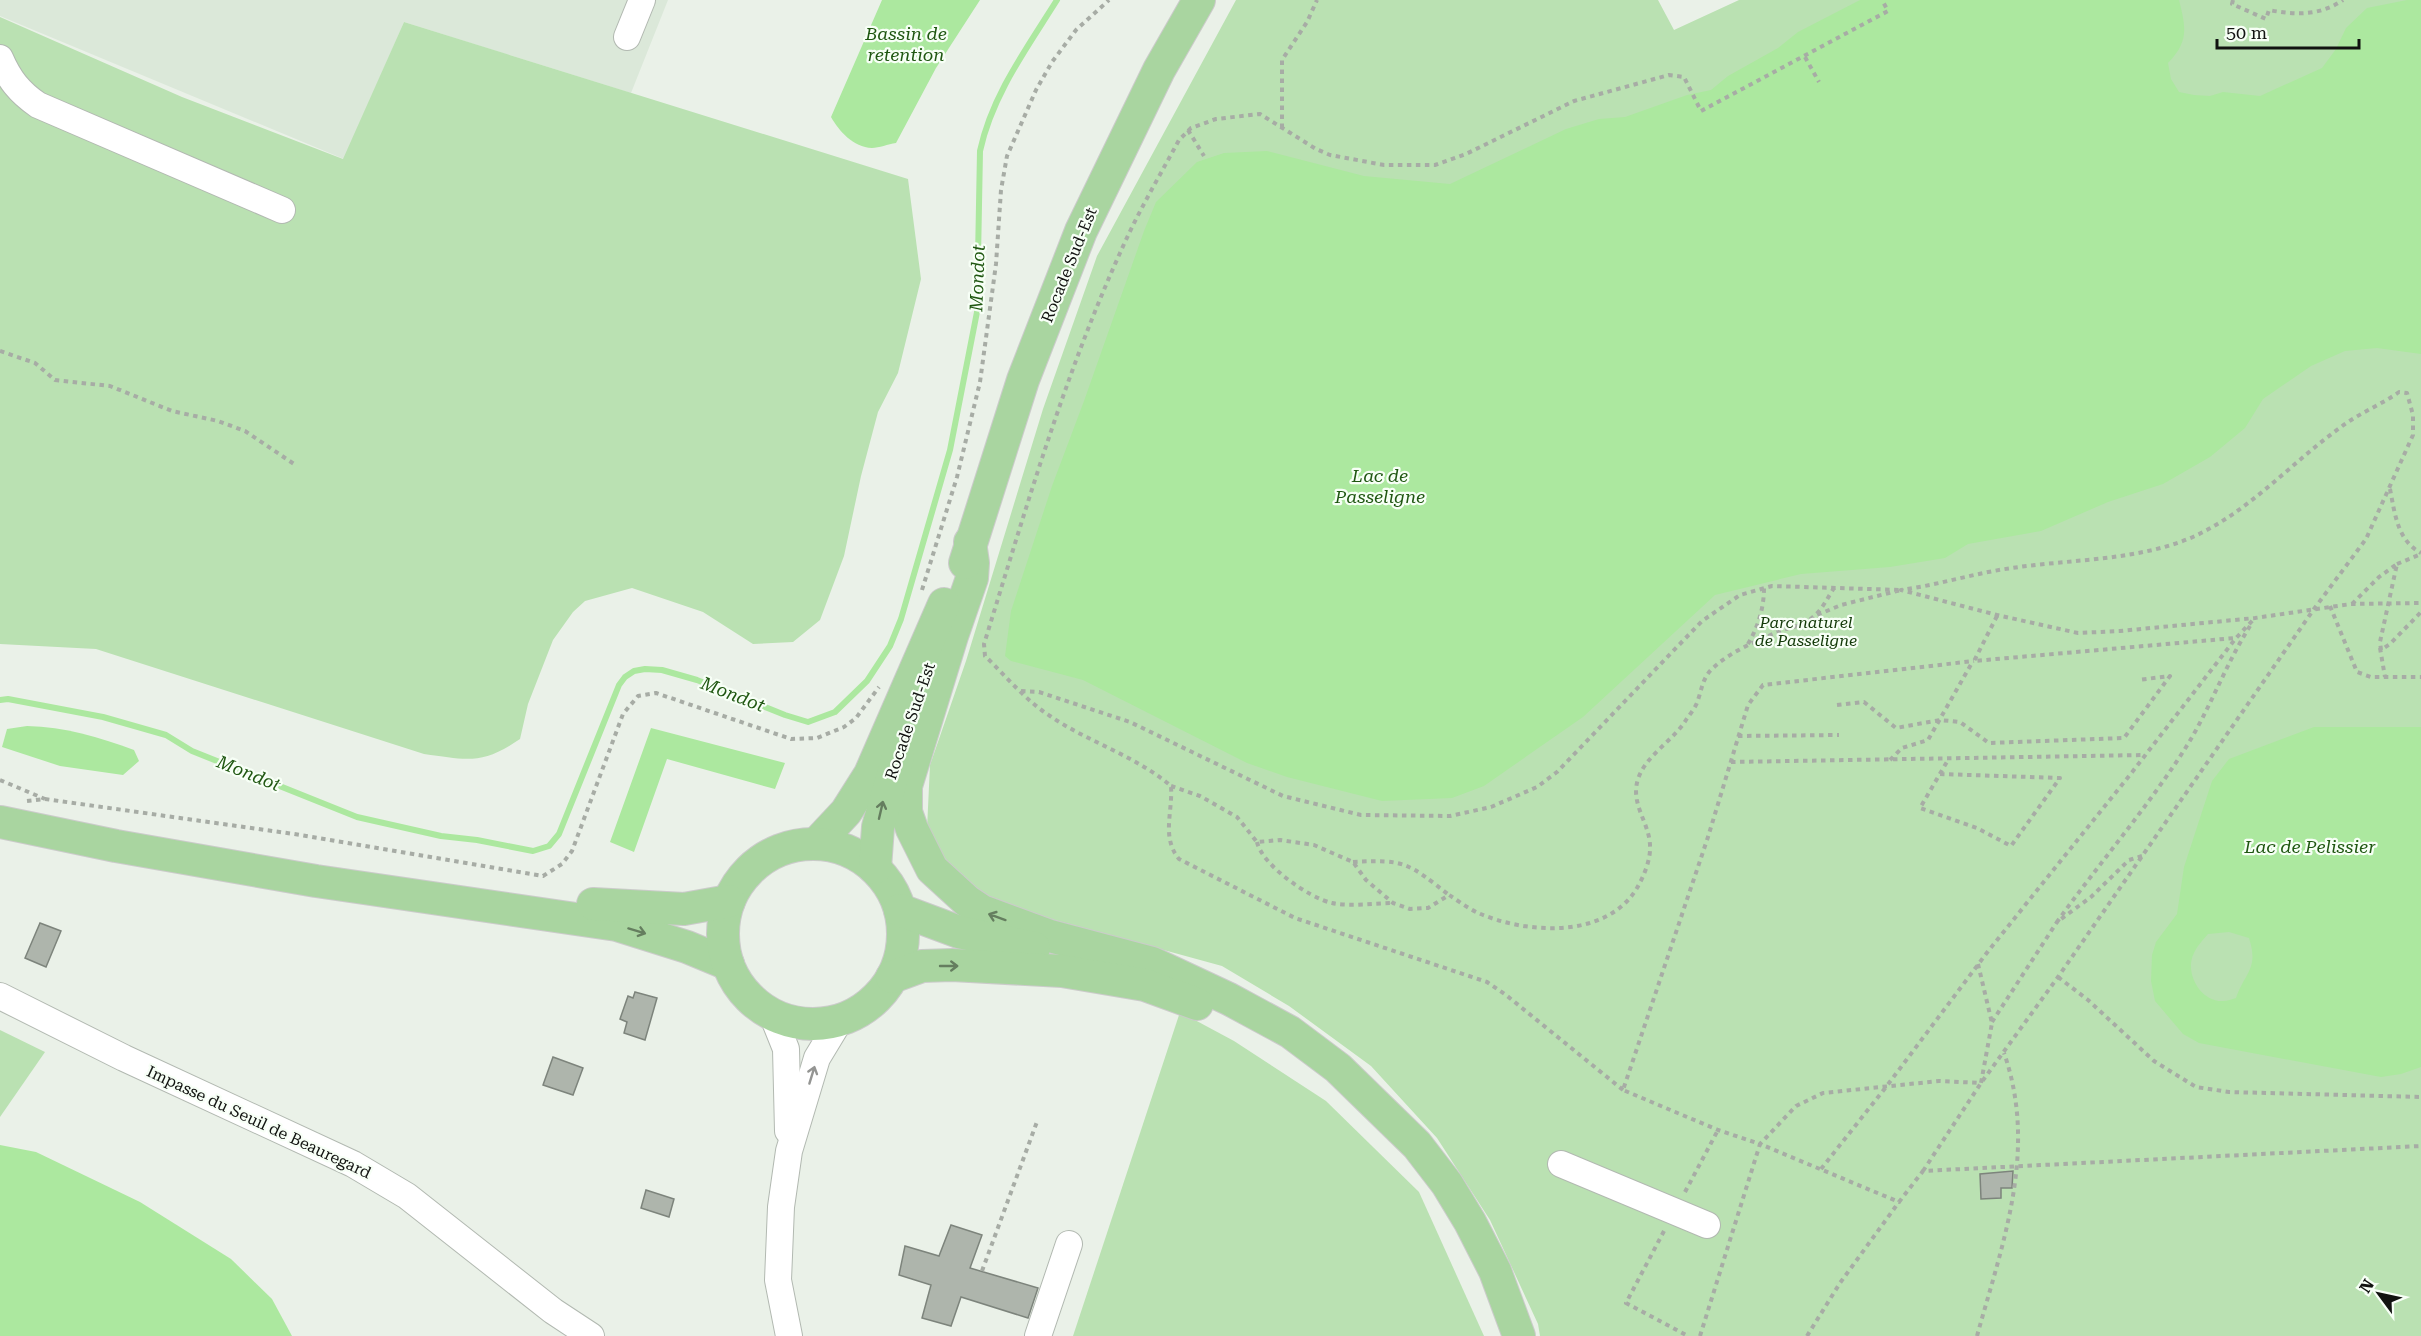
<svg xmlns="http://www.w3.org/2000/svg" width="2421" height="1336" font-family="'Roboto Serif',serif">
<rect width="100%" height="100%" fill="#eaf1e8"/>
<!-- built -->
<polygon fill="#dbe8d9" points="0,0 668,0 631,93 404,22 344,159 0,16"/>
<!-- green -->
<g fill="#bae1b2">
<polygon points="1236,0 1658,0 1674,30 1739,0 2421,0 2421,1336 1540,1336 1538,1324 1490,1220 1437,1138 1371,1066 1289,1006 1222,966 1003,906 953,880 927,829 930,765 966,661 1043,409 1097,256"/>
<path d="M0 17 182 97 343 159 404 22 908 179 921 279 898 373 878 412 861 476 844 556 820 620 793 642 753 644 703 612 632 588 585 601 573 612 553 640 528 704 520 739C482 765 468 760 424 754L96 649 0 644Z"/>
<polygon points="1180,1012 1234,1041 1326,1101 1419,1192 1484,1336 1073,1336"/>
<polygon points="0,1030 45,1052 0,1117"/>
</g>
<!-- water -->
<g fill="#ace89f" fill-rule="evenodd">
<path d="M882 0H980L936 68 896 143C888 144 879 148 872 148 853 147 839 131 831 117Z"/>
<path d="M1860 0H2179C2186 28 2189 41 2168 63L2171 79 2179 92 2194 95 2210 96 2223 92 2260 96 2322 68 2336 49 2346 28 2367 8 2407 0H2421V354L2377 348 2345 351 2311 366 2263 399 2245 428 2210 457 2163 484 2108 502 2041 531 1968 544 1945 558 1890 567 1801 574 1715 595 1583 717 1484 786 1452 798 1382 801 1287 777 1247 763 1083 680 1011 661 1005 656 1011 611 1052 486 1084 401 1144 231 1156 202 1197 162 1224 153 1267 151 1364 176 1450 184 1566 129 1599 119 1625 117 1687 95 1711 90 1728 76 1778 48 1798 32Z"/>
<path d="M27 726C65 727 99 737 134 750L139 761 123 775 60 766 2 747 7 729Z"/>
<path d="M2314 727H2421V1067L2401 1074 2381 1077 2199 1043 2183 1034 2155 1001 2151 981 2152 955 2156 942 2177 914 2184 867 2212 781 2229 759ZM2229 932 2249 938C2259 969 2245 972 2236 998 2232 999 2227 1001 2223 1001 2200 1002 2184 972 2194 953 2197 946 2203 940 2208 934Z"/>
<polygon points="651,728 785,763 775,789 667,759 634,852 610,842"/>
<polygon points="0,1145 36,1152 140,1202 231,1259 272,1299 292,1336 0,1336"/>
</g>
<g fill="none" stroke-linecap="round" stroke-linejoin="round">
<!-- stream -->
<path stroke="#ace89f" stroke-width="6" d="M0 700 8 699 103 717 166 735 192 751 357 817 441 836 477 840 533 851 549 846 559 834 619 685 625 677 634 671 645 669 662 670 697 680 785 715 808 722 835 712 867 681 890 646 901 619 950 450 977 312 980 151C992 95 1027 48 1057 0"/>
</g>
<!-- building -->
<g fill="#aeb5ac" stroke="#7d847c" stroke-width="1.5">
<polygon points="40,923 61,931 46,967 25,958"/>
<polygon points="635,992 657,998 645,1040 624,1033 627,1022 620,1019 628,996 633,998"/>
<polygon points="553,1057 583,1068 573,1095 543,1085"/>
<polygon points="2013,1171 2012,1188 2001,1188 2001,1198 1981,1199 1980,1174"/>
<polygon points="646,1190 674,1199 669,1217 641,1208"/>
<polygon points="951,1225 982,1235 970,1268 1038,1288 1028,1318 961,1297 951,1326 922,1318 931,1285 899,1275 905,1246 939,1256"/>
</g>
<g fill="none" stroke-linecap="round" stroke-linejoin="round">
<!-- minor casing -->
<g stroke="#b2b9b1" stroke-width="28">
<g id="minor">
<polyline points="627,37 642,0"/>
<path d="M0 58C9 79 19 92 38 105L282 210"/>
<polyline points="0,996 124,1058 353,1164 407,1196 553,1311 591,1336"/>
<polyline points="772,1014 786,1049 788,1131"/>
<polyline points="1561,1164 1707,1225"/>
<polyline points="789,1336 778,1280 781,1207 789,1151 817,1058 840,1020"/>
<polyline points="1038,1336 1069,1244"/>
</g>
</g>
<!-- major casing -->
<g stroke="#cbcbca" stroke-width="34">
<g id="major">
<polyline points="970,542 973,563 972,578 952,636 906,786 906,812 912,829 932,869 967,901 982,911 1050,936 1152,963 1229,999 1290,1032 1338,1068 1417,1145 1447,1184 1470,1222 1495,1271 1519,1336"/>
<polyline points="965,563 1023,380 1081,231 1159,70 1199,0"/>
<polyline points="0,822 116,846 316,881 617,925 687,947 728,964"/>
<polyline points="817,843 846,812 870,774 944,604"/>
<circle cx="813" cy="934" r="90"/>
<polyline points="875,868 878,827 898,757"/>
<polyline points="593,904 684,909 729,901"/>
<polyline points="900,910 959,932 1034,948"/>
<polyline points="892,977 922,966 952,965 1062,971 1145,985 1197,1004"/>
</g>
</g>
<!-- path -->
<g stroke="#a7aca5" stroke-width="4" stroke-dasharray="4.5 4.5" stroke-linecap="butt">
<path d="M2233 0 2232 4 2266 19 2269 10C2295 15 2320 16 2343 0"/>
<polyline points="1805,57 1819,82"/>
<polyline points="1282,128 1282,60 1307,22 1317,0"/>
<polyline points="1188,130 1204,156"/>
<polyline points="0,351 35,363 55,380 110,386 172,411 218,421 245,431 294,464"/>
<path d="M2390 489C2395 514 2397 540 2421 553"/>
<polyline points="2397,564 2421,554"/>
<polyline points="922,590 957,477 980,382 996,264 1001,190 1007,156 1036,90 1052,62 1076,30 1109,0"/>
<polyline points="2352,604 2379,577 2397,564 2380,642 2381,650 2390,644 2421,612"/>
<polyline points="2330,606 2357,672 2371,677 2421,677"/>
<polyline points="1997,616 1974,661 2235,638"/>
<path d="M1748 644C1758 627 1764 608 1764 588"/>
<polyline points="2380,648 2385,677"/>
<polyline points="1021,691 1039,692 1130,722 1283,796 1361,815 1450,816 1491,807 1537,787 1557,772 1702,621 1740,595 1772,586 1901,590 1841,605 1815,616"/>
<polyline points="1837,705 1864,702 1896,728 1940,720 1960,722 1989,743 2124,738 2170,676 2138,680"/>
<polyline points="1738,736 1839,735"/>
<polyline points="1890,760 1902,748 1928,740 1973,661"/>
<polyline points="1731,762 2144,755"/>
<polyline points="1940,774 2060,778 2011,846 1977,828 1920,808 1948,760"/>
<polyline points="0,780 45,799"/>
<path d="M1171 786 1200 796 1237 817 1257 842 1280 840 1314 845 1330 852 1353 862 1366 880 1393 903 1410 909 1428 908 1449 895C1457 900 1466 907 1476 912 1524 934 1606 940 1637 888 1644 876 1651 859 1650 845 1649 822 1630 804 1638 779 1646 755 1673 741 1686 720 1690 714 1696 707 1698 700 1702 688 1703 677 1713 668 1731 651 1757 641 1780 631 1791 627 1804 626 1813 617 1822 610 1828 597 1834 588"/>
<polyline points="27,801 45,799 294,834 543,876 562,864 572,851 623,714 638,696 656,693 791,739 817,738 844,727 856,718 879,687"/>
<path d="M1257 842C1262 865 1309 898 1332 903 1350 907 1374 903 1393 903"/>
<path d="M2142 856 2129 860 2091 897 2057 922C2100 862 2149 806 2188 744 2211 706 2226 664 2250 626"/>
<path d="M1353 862C1405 859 1408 863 1449 895"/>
<polyline points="1978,964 1992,1023 1981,1083 1939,1081 1823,1093 1796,1106 1760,1144 1899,1202 1923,1171 2421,1146"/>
<polyline points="2058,977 2088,1000 2154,1061 2196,1087 2229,1092 2421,1097"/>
<polyline points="1992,1022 2057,922"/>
<path d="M1623 1090 1506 995 1487 982 1295 918 1179 859C1161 837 1173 812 1171 786 1136 756 1088 742 1050 716 1025 700 1006 676 985 656L984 644C1025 512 1063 379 1120 253 1137 214 1159 177 1179 140L1191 128 1216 119 1260 114 1316 149 1330 155 1384 165H1435L1466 154 1574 101 1669 75 1684 77 1701 111 1888 11 1882 0"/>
<polyline points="1821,1169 1886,1087 1989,950 2133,771 2236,638 2255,618"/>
<path d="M1923 1171 1981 1083 2058 977 2314 609 2366 539 2413 435V415L2407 393 2399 392C2381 405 2359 413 2341 427 2292 462 2251 510 2195 536 2139 561 2072 559 2012 568 1975 573 1938 585 1901 590L1997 615 2078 633 2120 631 2255 618 2351 604 2421 603"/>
<polyline points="1685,1192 1718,1130"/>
<polyline points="1664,1231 1626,1303 1688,1336"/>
<polyline points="982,1271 1038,1119"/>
<polyline points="1700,1336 1760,1144 1718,1130 1623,1090 1708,837 1748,705 1763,685 1974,661"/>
<polyline points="1807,1336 1840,1283 1899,1202"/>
<path d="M1977 1336C2003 1242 2038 1150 2004 1053"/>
</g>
<!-- minor -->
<use href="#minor" stroke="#fff" stroke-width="26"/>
<!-- major -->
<use href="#major" stroke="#a9d5a0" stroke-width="32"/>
</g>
<!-- one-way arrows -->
<defs><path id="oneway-shaft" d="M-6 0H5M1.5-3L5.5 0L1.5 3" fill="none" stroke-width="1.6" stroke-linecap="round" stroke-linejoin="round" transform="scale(1.5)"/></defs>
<g stroke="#657e5f">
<use href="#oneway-shaft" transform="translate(881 810) rotate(-77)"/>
<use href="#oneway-shaft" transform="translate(997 917) rotate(-160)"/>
<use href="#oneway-shaft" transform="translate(637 931) rotate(17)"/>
<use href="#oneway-shaft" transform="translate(949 966)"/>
</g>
<use stroke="#949593" href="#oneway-shaft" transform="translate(812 1075) rotate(-73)"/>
<g text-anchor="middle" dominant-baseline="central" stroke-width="4.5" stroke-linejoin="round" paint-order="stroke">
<!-- street labels -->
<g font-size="16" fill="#111310" stroke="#f7fff6">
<text transform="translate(1069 265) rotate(-68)">Rocade Sud-Est</text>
<text transform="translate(910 721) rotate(-71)">Rocade Sud-Est</text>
<text transform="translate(259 1122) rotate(25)">Impasse du Seuil de Beauregard</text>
</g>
<!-- park labels -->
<g font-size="16" font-style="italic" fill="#123908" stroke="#f7fff6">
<text x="1806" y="622">Parc naturel<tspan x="1806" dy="18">de Passeligne</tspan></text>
</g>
<!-- water labels -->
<g font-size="18" font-style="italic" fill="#1f5711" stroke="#f7fff6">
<text x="906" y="33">Bassin de<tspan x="906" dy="21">retention</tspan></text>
<text transform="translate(977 278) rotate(-88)">Mondot</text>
<text x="1380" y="475">Lac de<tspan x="1380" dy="21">Passeligne</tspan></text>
<text transform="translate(733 694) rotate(21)">Mondot</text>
<text transform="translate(249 773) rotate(22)">Mondot</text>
<text x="2310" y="846">Lac de Pelissier</text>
</g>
</g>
<!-- north arrow -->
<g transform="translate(2379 1294) rotate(303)" stroke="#f7fff6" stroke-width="4.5" paint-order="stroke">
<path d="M0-4.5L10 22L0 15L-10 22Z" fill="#111310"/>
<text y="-9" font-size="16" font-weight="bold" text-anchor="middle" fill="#111310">N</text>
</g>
<!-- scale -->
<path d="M2217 39v9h142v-9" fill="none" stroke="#111310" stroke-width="3"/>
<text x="2226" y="39" font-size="18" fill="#111310" stroke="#f7fff6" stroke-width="4.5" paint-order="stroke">50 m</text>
</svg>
